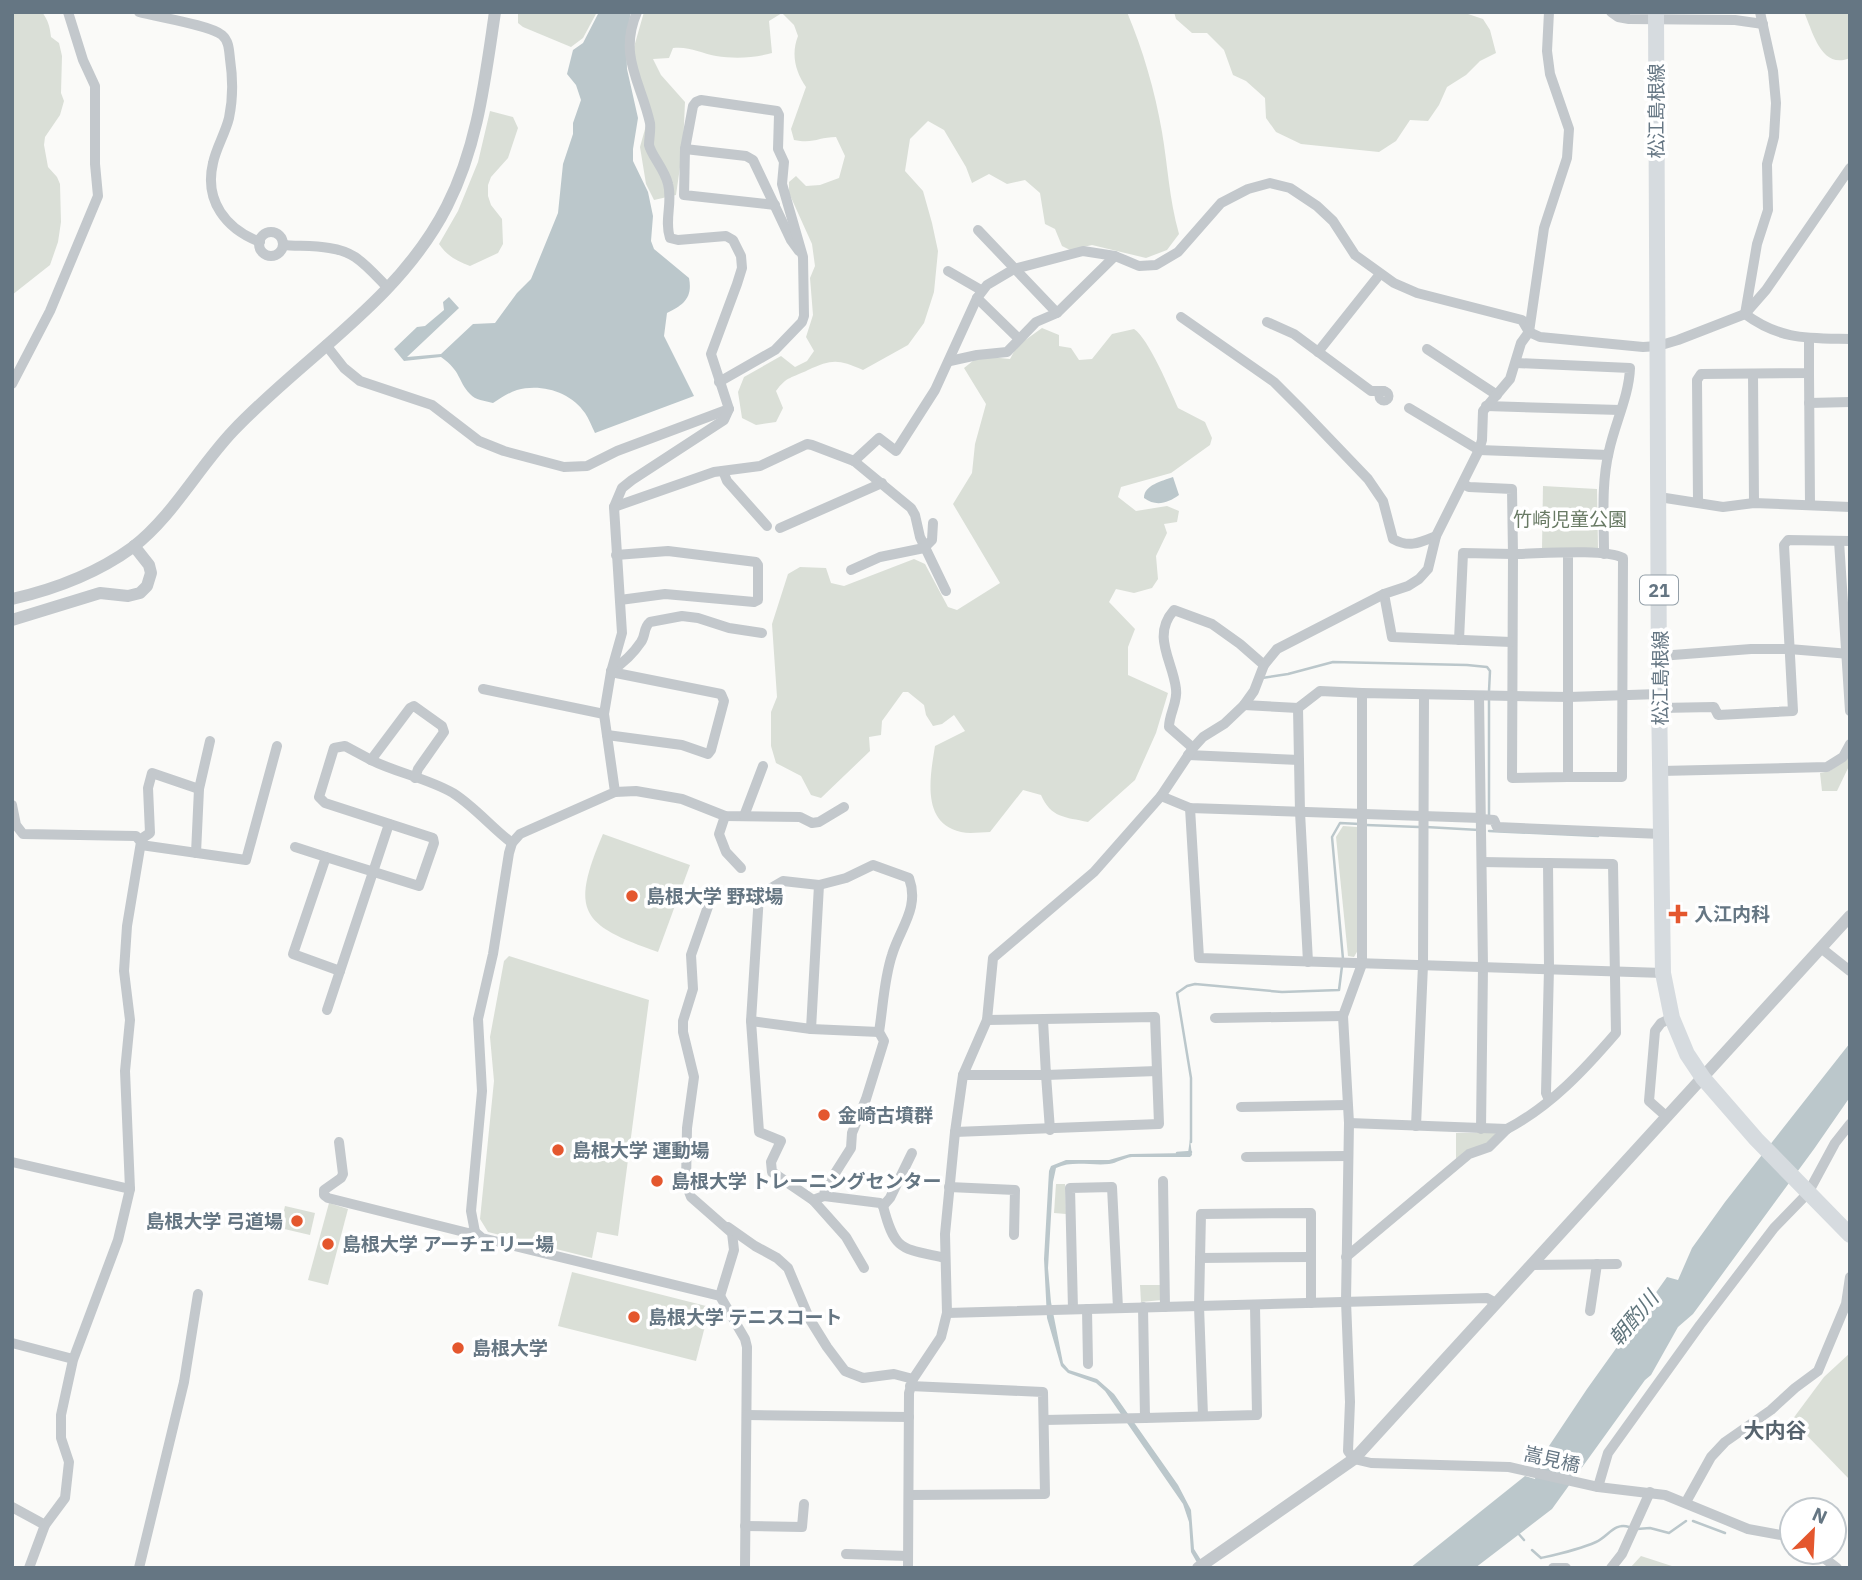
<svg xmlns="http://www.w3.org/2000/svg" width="1862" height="1580" font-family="'IBM Plex Sans','Noto Sans JP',sans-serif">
<rect width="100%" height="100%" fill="#fafaf8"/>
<!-- green -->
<g fill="#dadfd7">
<path d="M12 12H42C48 20 50 27 51 37L59 43 62 56 61 93 64 101 60 115 45 137 44 145 48 167 57 177 60 184 61 222 58 242 50 265 12 295Z"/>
<polygon points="597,12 583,38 571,47 523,27 518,23 518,13 522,12"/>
<path d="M644 12H1127C1143 50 1155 91 1162 132 1168 167 1169 198 1179 234L1167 250 1146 258 1092 245 1070 250 1062 246 1055 229 1045 224 1040 193 1025 180 1007 184 989 174 972 183 966 167 944 130 928 121 910 139 905 171 923 191 932 223 938 251 934 292 924 323 908 345 863 370C838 359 832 359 808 370 792 378 787 376 776 391L783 408 776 422 756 425 742 418 738 392 744 377 781 356 795 367 807 361 814 351 806 337 813 315 810 278 815 266 812 244 789 193V182L796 176 806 186 820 185 839 178 845 156 836 137C819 137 814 144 794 140L791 129 806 87C795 71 791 54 798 36L794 25 782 13 769 21 772 53C754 58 735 59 716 56 701 53 689 46 673 48L669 58 653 59 661 75 685 102 683 146 676 195 654 200 646 184 640 147 650 111 637 75 634 47Z"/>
<polygon points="1174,12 1462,12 1483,19 1490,30 1496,53 1480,61 1466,75 1447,87 1439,105 1428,121 1410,120 1396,141 1379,152 1301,144 1276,132 1266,118 1265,98 1246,81 1233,75 1224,50 1207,33 1192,33 1176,19"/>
<path d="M1804 12H1850V58C1821 70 1813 32 1804 12Z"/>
<path d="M490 111 513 117 518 128 508 158 491 177 488 185V196L491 205 502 219 503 244 498 253 470 266C457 261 447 256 439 244L458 211 478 162Z"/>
<path d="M1042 328 1059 335V346L1071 348 1079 360 1092 359 1112 334 1134 329C1149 339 1170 390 1178 408L1205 422 1212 438 1210 445 1171 473 1121 487 1118 497 1136 511 1167 506 1179 511 1177 522 1164 524 1167 533 1156 556 1158 579 1152 588 1134 593 1116 589 1109 602 1135 629 1128 647V675L1168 693 1156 733 1135 780 1088 822C1065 817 1051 818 1041 795L1023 790 990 832C981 832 970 834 961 832 921 823 930 777 935 746L965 731 954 715 942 724 933 726 926 715 924 705 908 692H903L882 721 881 735 869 737 870 751 821 798 811 795 801 776 776 763 771 746V712L777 697 772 624 788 574 800 567 826 568 831 583 844 586 914 559 925 564 948 607 957 610 1000 583 953 504 972 473 975 444 986 404 964 368 979 356 1010 359 1017 346Z"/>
<polygon points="1543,486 1597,489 1598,548 1542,549"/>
<polygon points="1850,756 1850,764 1837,791 1822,791 1820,773 1830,771"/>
<polygon points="1343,826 1357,827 1358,950 1354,957 1348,956 1336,837"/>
<path d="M603 834 690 865 658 952C580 925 570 911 603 834Z"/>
<polygon points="509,956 649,1000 618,1236 597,1232 592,1258 488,1232 480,1219 494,1081 490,1037 504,961"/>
<polygon points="1456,1133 1495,1133 1498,1135 1489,1145 1456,1160"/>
<polygon points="1056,1184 1065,1184 1066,1214 1054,1213"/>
<polygon points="329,1203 348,1209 328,1285 308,1280"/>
<polygon points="285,1206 315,1213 310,1235 280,1228"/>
<polygon points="572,1272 710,1307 696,1361 558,1326"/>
<polygon points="1140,1285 1161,1285 1162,1300 1141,1302"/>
<polygon points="1850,1353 1850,1480 1792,1420 1824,1377"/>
<polygon points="1641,1556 1678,1568 1630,1568"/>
</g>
<!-- water -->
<g fill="#bbc7cb">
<path d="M599 12H631L626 38 627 69 638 118 633 149V161L648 192 653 216 651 241 654 249 689 278C693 298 683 305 667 313L664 336 694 396 595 433C592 427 589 419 585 413 571 392 541 383 517 390 508 393 501 398 493 403 485 401 475 400 470 394 457 380 462 372 441 357L404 361 394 349 417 327 425 326 444 310 443 302 449 297 459 308 407 357 441 354 473 324 495 323 517 293 531 279 558 213 563 164 573 134V123L581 100 576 85 567 74 573 50 583 43Z"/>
<path d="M1173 477 1179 495C1168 503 1156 507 1144 498 1144 485 1162 481 1173 477Z"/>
<polygon points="1850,1043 1850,1097 1814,1149 1693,1314 1678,1327 1651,1375 1645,1380 1552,1509 1475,1568 1410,1568 1525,1476 1535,1479 1540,1457 1547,1449 1587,1389 1667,1277 1678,1280 1692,1248 1725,1202"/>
<path d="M1190 1139 1192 1155 1190 1157H1132C1123 1158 1117 1163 1109 1164 1092 1166 1072 1160 1056 1168L1053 1182 1048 1268 1051 1302 1063 1363 1069 1370 1097 1379 1114 1394 1178 1485 1191 1510 1194 1549 1206 1568H1200L1191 1552 1189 1522 1183 1504 1105 1391 1096 1383 1068 1373 1061 1366 1047 1318 1044 1259 1049 1171 1051 1166 1066 1160H1109L1130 1154 1188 1153Z"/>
</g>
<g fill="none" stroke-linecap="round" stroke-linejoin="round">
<!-- stream -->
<g stroke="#bbc7cb" stroke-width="2.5">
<polyline points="1262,678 1288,674 1333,662 1467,665 1487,667 1490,671 1489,691"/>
<polyline points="1489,698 1489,817"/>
<polyline points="1366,825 1419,827"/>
<polyline points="1426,827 1479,830"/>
<polyline points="1489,831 1598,836"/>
<polyline points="1343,959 1332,837 1340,823 1360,824"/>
<polyline points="1191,1142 1191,1078 1177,993 1187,986 1195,984 1282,992 1339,990 1342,966"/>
<polyline points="1177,1153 1191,1152"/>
<polyline points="1693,1521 1725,1533"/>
<polyline points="1637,1529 1650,1528 1669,1533 1686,1521"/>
<polyline points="1517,1532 1524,1540"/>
<path d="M1532 1550 1541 1558C1559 1554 1578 1550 1596 1542 1608 1537 1614 1522 1629 1527"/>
</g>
<!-- minor -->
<g stroke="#c3c8cc" stroke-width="10">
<path d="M139 12C157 17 210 25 222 35 229 41 229 50 230 59 233 79 233 99 229 118 225 134 216 148 213 163 204 201 226 229 260 242"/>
<polyline points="1611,12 1618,17 1629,19 1735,20 1763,24"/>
<polyline points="685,149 746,156 753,160 791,240 799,251"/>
<polyline points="978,230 1057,313"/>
<circle cx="271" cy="244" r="12"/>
<path d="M283 245C306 247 335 244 355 257 367 265 378 278 388 288"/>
<polyline points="948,271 981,290"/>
<polyline points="977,298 1019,339"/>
<polyline points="1745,314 1757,244 1768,210 1767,164 1774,137 1776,103 1773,71 1760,12"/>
<path d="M1745 314C1780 340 1808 338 1850 339"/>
<path d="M1181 317 1274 382 1301 409 1368 479 1383 501 1393 539C1409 548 1419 543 1436 536"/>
<polyline points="1267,322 1294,334 1371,391 1384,391"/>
<polyline points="326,345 344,368 360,381 432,405 479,441 504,451 564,467 587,466 617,451 729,409"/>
<polyline points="1427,349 1497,395"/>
<polyline points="1318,352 1380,274"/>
<polyline points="950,361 977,355 1007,352 1036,322 1057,313 1115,256"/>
<path d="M1516 363 1630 368C1629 396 1615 423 1609 451 1601 484 1604 520 1604 554"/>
<polyline points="1809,373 1810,505"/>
<polyline points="1753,374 1754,503"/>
<polyline points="719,382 775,350 802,322 804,316 803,257 782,184 784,162 778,149 779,115 777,111 701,100 696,102 693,106 685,149 684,195 775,205"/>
<polyline points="12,384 50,311 98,196 95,164 95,86 83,60 68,12"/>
<circle cx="1384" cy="396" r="4.5"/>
<polyline points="1809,403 1850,402"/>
<polyline points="1486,406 1620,410"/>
<polyline points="1409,408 1479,450 1608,455"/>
<polyline points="854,461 879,438 896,451 935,390 977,298 987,285 1014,269 1083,251 1115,256 1139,266 1156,265 1178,252 1221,203 1248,189 1270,183 1290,188 1317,206 1333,221 1355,255 1394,283 1417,293 1522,320 1529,332 1540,337 1643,347 1658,346 1678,340 1745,314 1766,290 1850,168"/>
<polyline points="723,471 727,481 767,526"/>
<polyline points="1659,497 1723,507 1754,503 1850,507"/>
<polyline points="1698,502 1697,380 1701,374 1809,373 1809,338"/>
<polyline points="614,507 714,472 760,466 807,444 812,445 854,461 911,508 915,515 920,537 946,591"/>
<polyline points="780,528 882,483"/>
<polyline points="1839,541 1850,711"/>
<path d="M1568 554V777H1622L1623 558C1604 548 1537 554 1513 554L1512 778 1568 777"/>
<polyline points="616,555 668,551 756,562 758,565 758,600 754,602 665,594 620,600"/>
<polyline points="851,570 880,557 924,548 932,540 933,523"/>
<polyline points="1384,594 1392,637 1511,642"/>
<polyline points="1459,640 1463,553 1513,554 1512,489 1469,487 1463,484"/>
<polyline points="1660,656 1751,649 1789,649 1850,654"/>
<path d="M611 671C622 664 633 654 641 642 646 635 643 628 650 622L682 616 698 618 729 628 762 633"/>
<polyline points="483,689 604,714"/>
<polyline points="1659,694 1569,697 1362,693 1362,964 1343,1016 1349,1123 1346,1301 1350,1402 1348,1451 1354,1459 1371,1463 1509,1467 1598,1487 1665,1495 1748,1529 1792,1537"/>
<polyline points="1479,696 1483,966 1481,1129"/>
<polyline points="1244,705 1298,708"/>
<polyline points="1660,708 1714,707 1718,715 1793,711 1784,545 1788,540 1850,541"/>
<polyline points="607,735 682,745 708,754 711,750 724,701 721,694 611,672"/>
<path d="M1193 748 1169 727C1169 714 1178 702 1176 689 1173 661 1151 636 1174 610L1212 624 1240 644 1264 665"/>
<polyline points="1188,755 1299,760"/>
<path d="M371 760C397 773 427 778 453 793 475 807 492 828 512 843"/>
<polyline points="1661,771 1827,767 1843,757 1850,744"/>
<polyline points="615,792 636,791 682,799 725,816 800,817 812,823 819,822 844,807"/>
<polyline points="1161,796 1190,808 1481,818"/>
<polyline points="12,805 16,825 23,834 136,836 141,842 127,926 124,971 130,1020 125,1071 130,1189 118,1240 73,1360 61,1415 61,1438 69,1462 65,1498 45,1525 29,1568"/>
<polyline points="1190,808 1199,958 1663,973"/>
<polyline points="725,816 719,834 726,852 741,868"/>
<polyline points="744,816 763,766"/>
<polyline points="1481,819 1494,820 1497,827 1661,834"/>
<polyline points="141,839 150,833 148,788 152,773 199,789"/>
<polyline points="141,845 246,860 277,746"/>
<polyline points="295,847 326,857 293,954 340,971"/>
<polyline points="196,853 199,789 210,741"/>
<polyline points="326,857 419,886 434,843 433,838 325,803 319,797 334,748 345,746 371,760 410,708 414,706 442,726 444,732 418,769 415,778"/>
<polyline points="1482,862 1548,863 1549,968 1546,1093 1549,1100"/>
<polyline points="711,898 691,955 693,989 683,1021 683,1032 694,1077 687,1128 686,1184 691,1197 732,1233 734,1250 720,1296"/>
<polyline points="1821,948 1850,971"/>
<polyline points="1308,962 1300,812 1298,708 1320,691 1362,693"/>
<polyline points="327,1010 389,824"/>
<polyline points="1215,1018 1343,1016"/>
<polyline points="1043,1020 1046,1075 1157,1071"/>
<polyline points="751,1021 811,1029 879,1032"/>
<polyline points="811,1029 819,885"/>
<polyline points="963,1075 1046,1075 1050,1130"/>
<polyline points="1241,1107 1347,1105"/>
<polyline points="1667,1117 1649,1101 1655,1031 1661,1023 1672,1018"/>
<path d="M1349 1123 1507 1129C1551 1106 1585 1069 1616 1033L1613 864 1548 863"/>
<polyline points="1416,1126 1423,965 1424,695"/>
<polyline points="955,1132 1159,1124 1155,1017 987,1020"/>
<polyline points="339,1142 343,1174 341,1178 324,1190 324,1195 328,1198 468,1233 475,1232 482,1238 720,1296 745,1339 747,1347 745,1568"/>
<polyline points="1246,1157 1348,1156"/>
<polyline points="12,1162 130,1189"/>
<polyline points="1163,1181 1165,1307"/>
<polyline points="949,1187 1015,1190 1014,1235"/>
<path d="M824 1196 825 1189 851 1148 852 1133 866 1099 884 1041 879 1032C883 1007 884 979 892 955 900 928 920 908 909 878L873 865 846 878 819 885 783 881 759 895 751 1021 759 1132 781 1141 771 1162 772 1172 813 1200 824 1196 880 1203 883 1206C895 1252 901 1248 945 1258"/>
<polyline points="813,1200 846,1237 864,1268"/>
<polyline points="883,1206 890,1198 912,1153"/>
<polyline points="728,1227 755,1246 777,1258 788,1268 809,1318 827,1347 845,1371 863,1378 894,1374 913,1379"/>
<path d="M475 1232 471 1211 482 1091 478 1019 493 954 509 853 512 843 520 834 615 792 604 714 611 672 622 633 614 507 622 488 632 480 724 420 729 409 711 354 737 284 742 268 741 256 733 240 726 236 678 240 670 238C664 220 673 202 668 184 665 170 651 155 649 145 649 138 651 130 650 123 641 82 618 56 637 12"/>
<polyline points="1346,1257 1469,1154 1489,1147 1507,1129"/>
<polyline points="1200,1258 1311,1257"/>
<polyline points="1531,1265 1617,1264"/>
<polyline points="1143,1307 1145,1418 1257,1415 1255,1306"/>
<polyline points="1073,1309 1070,1188 1112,1187 1118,1308"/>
<polyline points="1087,1309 1088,1364"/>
<polyline points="1590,1311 1597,1264"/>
<polyline points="947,1313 1487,1298 1496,1303"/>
<polyline points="12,1343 73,1359"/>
<polyline points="747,1415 909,1417"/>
<polyline points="1203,1416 1199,1306 1201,1214 1311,1213 1311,1303"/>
<polyline points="1044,1420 1145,1418"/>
<polyline points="1598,1487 1608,1453 1700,1325 1774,1228 1808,1193 1835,1143 1850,1124"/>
<polyline points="909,1495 1045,1494 1043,1392 910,1386"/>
<polyline points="1686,1502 1711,1457 1725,1442 1771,1410 1795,1388 1818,1371 1846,1304 1850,1277"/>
<polyline points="12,1507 45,1525"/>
<polyline points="745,1526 802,1527 804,1504"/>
<polyline points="1816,1552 1837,1568"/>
<polyline points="846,1554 908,1556"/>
<polyline points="139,1568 184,1382 198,1294"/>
<polyline points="908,1568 909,1393 913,1379 941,1337 947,1313 945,1234 955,1132 963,1075 987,1020 993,958 1094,872 1161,796 1193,748 1203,737 1224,724 1244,705 1254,691 1264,665 1277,649 1384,594 1408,586 1419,579 1428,569 1436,536 1479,450 1482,440 1483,411 1510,379 1521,343 1529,332 1544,228 1567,158 1569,129 1550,74 1547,51 1549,12"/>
<polyline points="1553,1568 1566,1568"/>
<polyline points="1611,1568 1622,1554 1650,1492"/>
</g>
<!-- tertiary -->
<g stroke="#c3c8cc" stroke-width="12">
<path d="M12 599C56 589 96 574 133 547 173 516 198 468 233 431 304 356 399 301 447 206 478 145 485 79 495 12"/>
<polyline points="12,620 100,593 128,596 140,593 147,586 151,573 149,565 134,546"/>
<polyline points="1198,1568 1354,1459 1850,916"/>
</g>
<!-- primary -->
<polyline stroke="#d6dbdf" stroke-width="16" points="1656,12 1659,694 1663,973 1672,1018 1687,1054 1703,1078 1756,1139 1850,1235"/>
</g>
<!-- markers -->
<g fill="#e4572e" stroke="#fff" stroke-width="2.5">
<circle cx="632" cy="896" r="7"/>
<path d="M1674.5 903.5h7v7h7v7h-7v7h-7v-7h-7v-7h7z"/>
<circle cx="824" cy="1115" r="7"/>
<circle cx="558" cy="1150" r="7"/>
<circle cx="657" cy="1181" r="7"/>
<circle cx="297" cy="1221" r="7"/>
<circle cx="328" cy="1244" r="7"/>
<circle cx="634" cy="1317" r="7"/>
<circle cx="458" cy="1348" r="7"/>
</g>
<g text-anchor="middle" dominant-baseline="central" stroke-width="7" stroke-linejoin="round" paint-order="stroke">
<!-- shield labels -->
<rect fill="#fff" stroke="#939fa8" stroke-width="2" x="1640" y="575.5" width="38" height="29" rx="5"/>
<g font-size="18" font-weight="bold" fill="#657683">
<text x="1659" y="590">21</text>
</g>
<!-- street labels -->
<g font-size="19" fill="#657683" stroke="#fff">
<text transform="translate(1656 111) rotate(-90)">松江島根線</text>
<text transform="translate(1660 678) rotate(-90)">松江島根線</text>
<text transform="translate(1552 1459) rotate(13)">嵩見橋</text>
</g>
<!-- park labels -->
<g font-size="19" fill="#687a64" stroke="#fff">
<text x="1570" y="519">竹崎児童公園</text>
</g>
<!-- poi labels -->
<g font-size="19" font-weight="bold" fill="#657683" stroke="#fff" text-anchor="start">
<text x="646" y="896">島根大学 野球場</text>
<text x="1694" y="914">入江内科</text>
<text x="838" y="1115">金崎古墳群</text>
<text x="572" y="1150">島根大学 運動場</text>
<text x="671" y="1181">島根大学 トレーニングセンター</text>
<text x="283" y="1221" text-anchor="end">島根大学 弓道場</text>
<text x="342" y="1244">島根大学 アーチェリー場</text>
<text x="648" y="1317">島根大学 テニスコート</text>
<text x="472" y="1348">島根大学</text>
</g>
<!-- water labels -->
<g font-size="21" font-style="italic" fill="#60757c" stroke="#fff">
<text transform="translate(1633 1318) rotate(-50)">朝酌川</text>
</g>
<!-- neighbourhood labels -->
<g font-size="21" font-weight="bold" fill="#57646e" stroke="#fff">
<text x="1775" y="1430">大内谷</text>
</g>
</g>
<!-- border -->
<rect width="1862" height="1580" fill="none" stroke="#657683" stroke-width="28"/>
<!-- north arrow -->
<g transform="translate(1813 1531) rotate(24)"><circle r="33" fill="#ffffff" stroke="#c1c8cd" stroke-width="2"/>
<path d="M0-5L12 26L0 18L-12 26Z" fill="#e4572e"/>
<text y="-10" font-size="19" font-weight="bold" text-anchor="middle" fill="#657683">N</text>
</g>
</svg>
